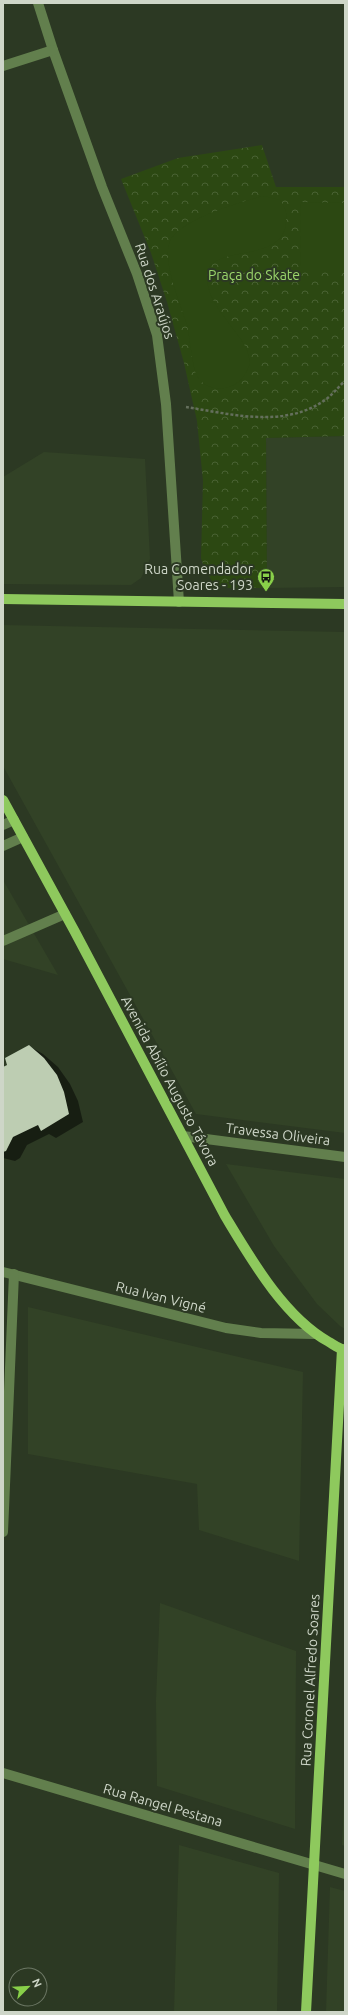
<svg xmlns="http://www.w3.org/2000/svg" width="348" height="2015" font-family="Ubuntu,sans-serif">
<defs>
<pattern id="forest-crowns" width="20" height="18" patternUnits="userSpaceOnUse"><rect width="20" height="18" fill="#2c4812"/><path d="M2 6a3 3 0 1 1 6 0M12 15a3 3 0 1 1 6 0" fill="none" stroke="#496233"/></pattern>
</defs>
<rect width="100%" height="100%" fill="#2c3923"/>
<!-- built -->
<g fill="#324226">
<polygon points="345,436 345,587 267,588 266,438"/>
<polygon points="44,452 145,459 150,559 141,578 131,585 3,584 3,477"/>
<polygon points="3,625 345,632 345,1133 196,1114 3,766"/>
<polygon points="3,880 58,975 3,959"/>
<polygon points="226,1164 345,1179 345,1329 340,1326 317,1304 274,1246"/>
<polygon points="28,1307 303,1372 299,1561 199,1530 197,1484 28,1454"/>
<polygon points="160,1603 296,1651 295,1829 157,1786 156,1700"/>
<polygon points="345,1779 345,1846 342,1845"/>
<polygon points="179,1845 279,1873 277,2012 174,2012"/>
<polygon points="330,1887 345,1891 345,2012 326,2012"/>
</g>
<!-- forest -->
<polygon fill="url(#forest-crowns)" points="262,145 276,187 345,187 345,436 266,438 267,588 224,588 213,583 204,567 201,558 203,481 197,421 184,363 167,302 151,253 121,179 178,158"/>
<!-- garden -->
<g fill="#2c4812">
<path d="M264 196 280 200C286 209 287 212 286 222 284 264 213 244 208 272 202 298 233 325 245 346 248 351 249 358 250 364 248 368 246 374 243 377 232 392 207 393 197 376 192 366 190 337 187 325 181 305 160 258 171 239 183 219 242 201 264 196Z"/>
<polygon points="301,202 345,203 345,268 300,268"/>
</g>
<!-- shadow -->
<polygon fill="#0007" points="29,1046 43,1054 58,1067 70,1084 78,1101 83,1122 56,1138 49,1134 27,1145 20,1158 15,1161 3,1158 3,1068"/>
<!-- building -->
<polygon fill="#bdcdb2" points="29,1045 44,1058 57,1075 64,1092 69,1114 41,1131 38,1125 13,1137 6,1151 3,1152 3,1067 7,1065 5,1058"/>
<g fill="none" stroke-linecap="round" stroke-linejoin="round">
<!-- path -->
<path stroke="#646f5c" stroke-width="2.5" stroke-dasharray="3 2" stroke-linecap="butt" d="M186 407C230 414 282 428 322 402 331 397 338 387 345 381"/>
<!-- minor -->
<g stroke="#627f4d" stroke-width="10">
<polyline points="38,3 53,50 102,187 137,274 157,335 166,404 179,602"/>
<polyline points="3,66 53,50"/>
<polyline points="3,825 14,820"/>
<polyline points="3,846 23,837"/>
<polyline points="3,941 65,914"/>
<polyline points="183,1136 345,1157"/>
<polyline points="3,1272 226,1328 261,1333 315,1334"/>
<polyline points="3,1532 14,1274"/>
<polyline points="3,1773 345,1874"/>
</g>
<!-- major -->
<g stroke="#8ec95d" stroke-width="10">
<polyline points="3,599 345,604"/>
<path d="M3 800 75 932 225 1216C251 1259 284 1317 329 1342 334 1345 339 1349 345 1350"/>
<polyline points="306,2012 342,1349"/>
</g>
</g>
<!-- icons -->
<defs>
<g id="bus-pin" transform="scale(0.9)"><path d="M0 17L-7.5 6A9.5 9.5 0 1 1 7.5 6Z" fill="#88cf49" stroke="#2c3923"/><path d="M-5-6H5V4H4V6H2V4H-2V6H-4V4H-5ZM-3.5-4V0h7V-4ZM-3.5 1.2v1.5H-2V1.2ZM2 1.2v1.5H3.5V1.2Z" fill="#111"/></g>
</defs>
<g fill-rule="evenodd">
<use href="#bus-pin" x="266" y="577"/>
</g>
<g text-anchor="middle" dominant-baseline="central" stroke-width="4" stroke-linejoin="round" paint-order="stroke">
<!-- park labels -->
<g font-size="14" fill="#9ad56b" stroke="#2c3923">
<text x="254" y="275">Praça do Skate</text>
</g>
<!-- street labels -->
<g font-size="14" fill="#ced6c8" stroke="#2c3923">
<text transform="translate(155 291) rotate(72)">Rua dos Araújos</text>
<text transform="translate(170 1081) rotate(62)">Avenida Abílio Augusto Távora</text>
<text transform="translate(278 1134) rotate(7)">Travessa Oliveira</text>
<text transform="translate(161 1297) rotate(14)">Rua Ivan Vigné</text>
<text transform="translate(310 1680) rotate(-87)">Rua Coronel Alfredo Soares</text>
<text transform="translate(163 1805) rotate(16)">Rua Rangel Pestana</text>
</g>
<!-- poi labels -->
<g font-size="14" fill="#ced6c8" stroke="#2c3923" text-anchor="end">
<text x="253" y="569">Rua Comendador<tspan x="253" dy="16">Soares - 193</tspan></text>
</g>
</g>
<!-- border -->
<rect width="348" height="2015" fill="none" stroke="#ced6c8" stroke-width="8"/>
<!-- north arrow -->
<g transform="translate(28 1987) rotate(66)"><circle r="19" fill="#2c3923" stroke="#6d7865"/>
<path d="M0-3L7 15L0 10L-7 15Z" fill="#88cf49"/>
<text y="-6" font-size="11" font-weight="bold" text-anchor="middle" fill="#ced6c8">N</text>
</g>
</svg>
